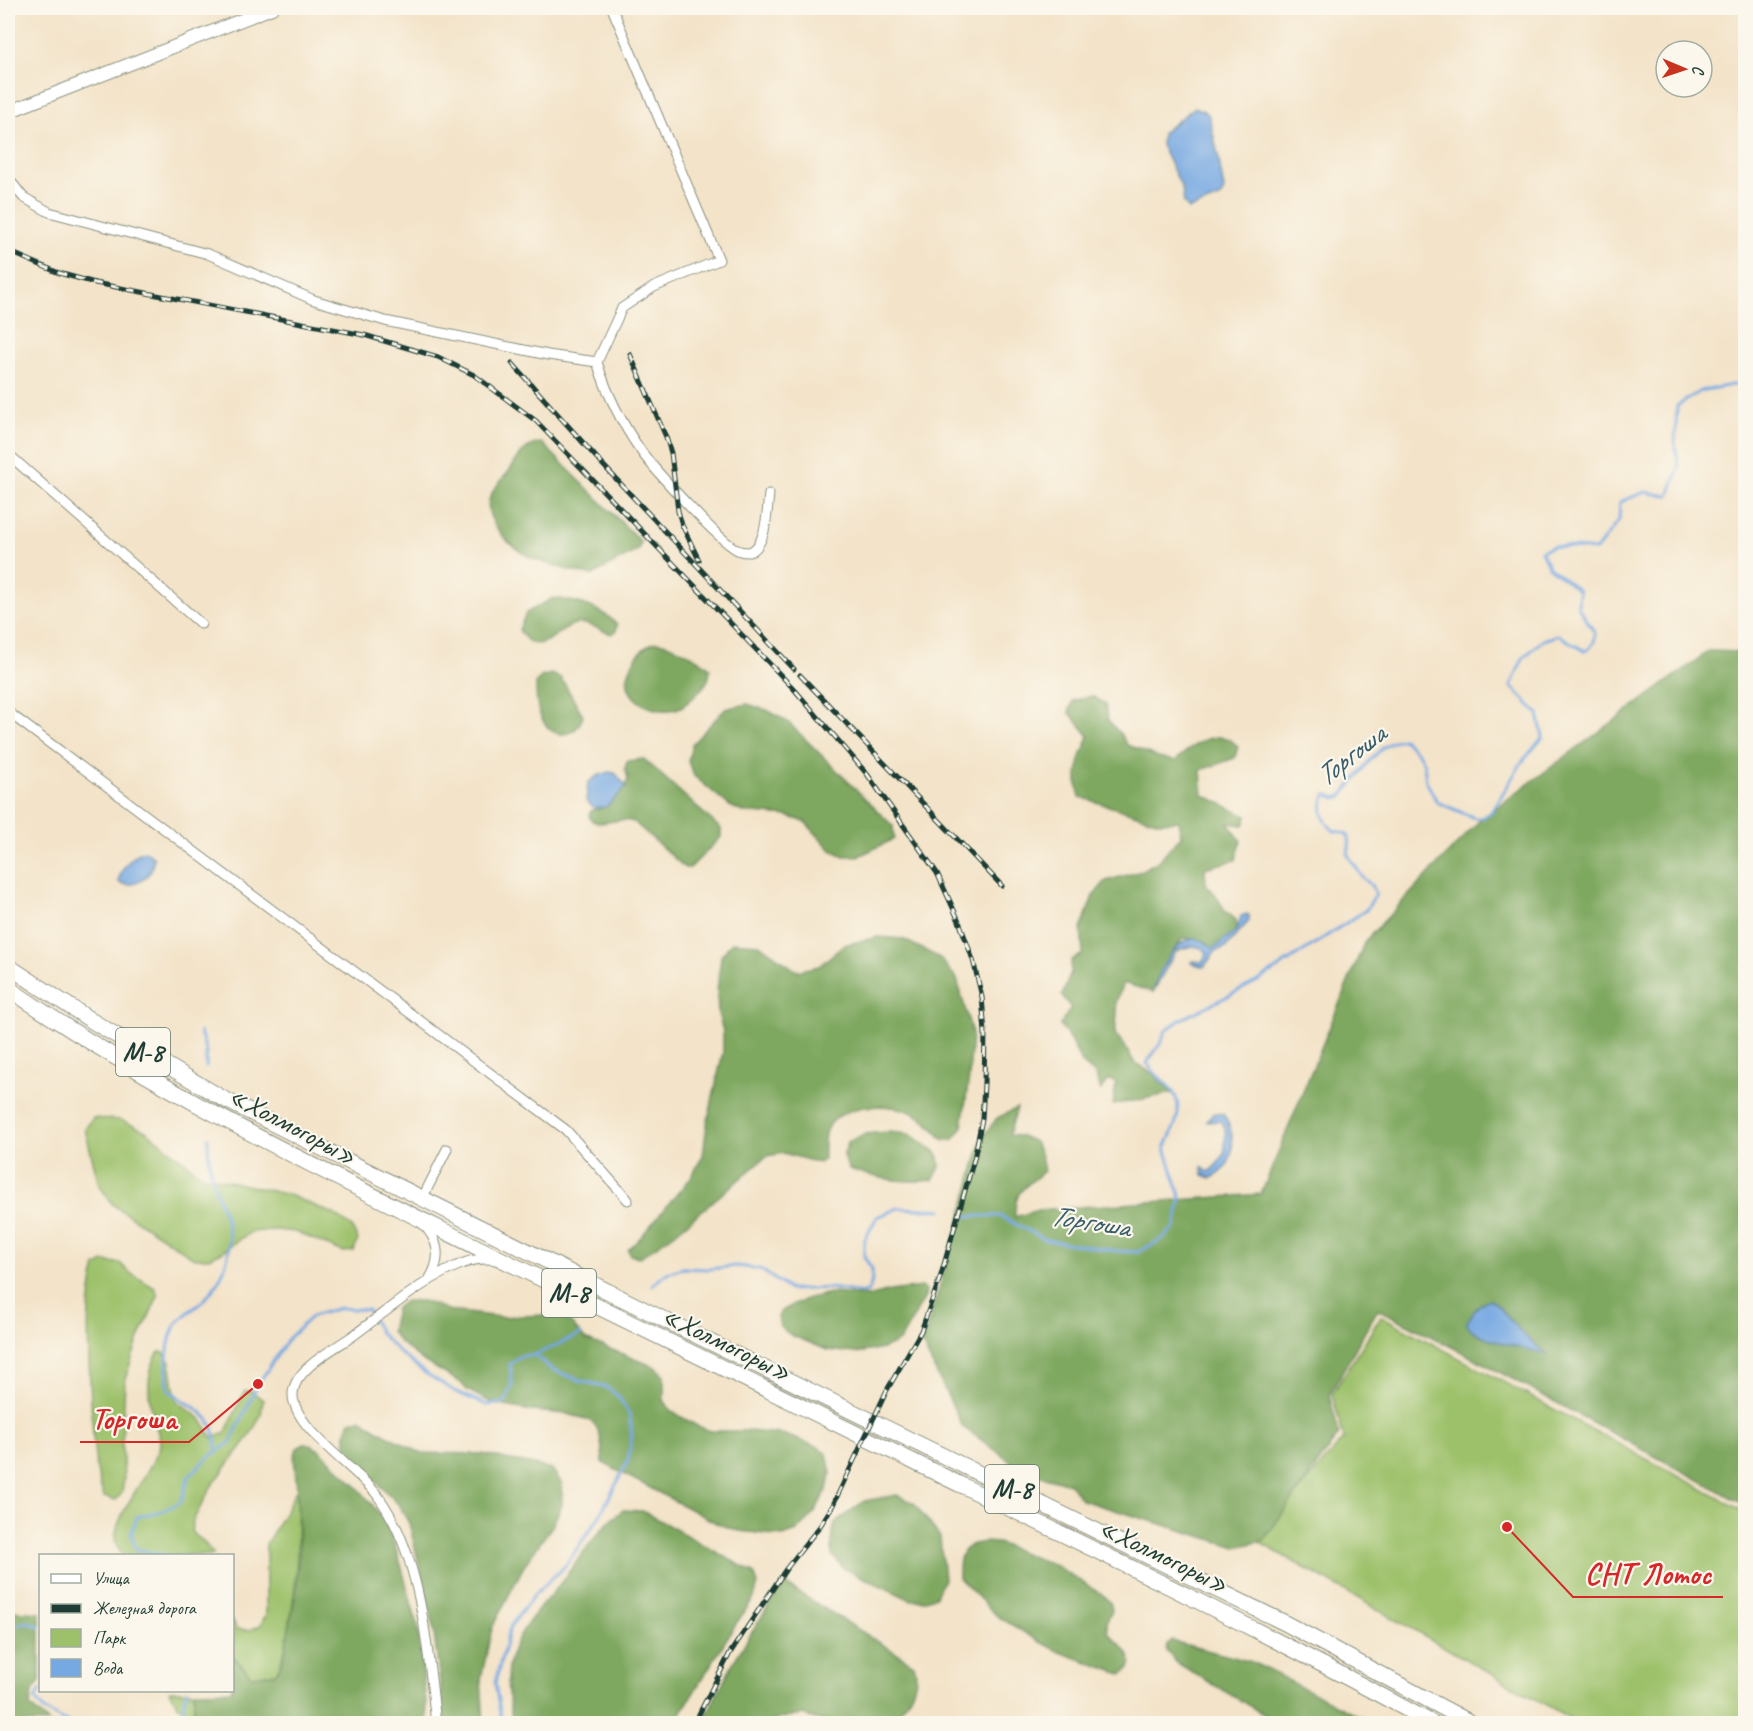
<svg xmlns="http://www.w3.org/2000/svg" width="1753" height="1731" font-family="Caveat,sans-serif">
<rect width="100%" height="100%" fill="#fbf7ec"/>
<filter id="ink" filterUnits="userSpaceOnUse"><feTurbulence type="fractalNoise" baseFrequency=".0167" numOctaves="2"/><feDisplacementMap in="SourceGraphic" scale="12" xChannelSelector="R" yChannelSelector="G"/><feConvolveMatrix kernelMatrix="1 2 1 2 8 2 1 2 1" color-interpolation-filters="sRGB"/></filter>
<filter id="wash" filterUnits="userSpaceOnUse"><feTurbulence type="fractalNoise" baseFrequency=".008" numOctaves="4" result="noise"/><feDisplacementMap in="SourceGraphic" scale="24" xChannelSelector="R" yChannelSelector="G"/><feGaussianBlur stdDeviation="1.35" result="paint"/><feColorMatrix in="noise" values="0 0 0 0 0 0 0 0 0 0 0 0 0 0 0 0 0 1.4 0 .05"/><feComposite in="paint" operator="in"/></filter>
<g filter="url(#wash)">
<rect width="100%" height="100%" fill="#f3e3c8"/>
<!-- green -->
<g fill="#9dc16b" stroke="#5e7f50" stroke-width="1.5">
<polygon points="93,1118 121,1120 146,1131 202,1175 289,1195 334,1214 351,1226 358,1239 354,1251 343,1252 296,1232 275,1230 251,1232 220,1253 209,1258 194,1258 113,1205 99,1185 85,1129"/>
<path d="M104 1262 120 1263 130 1273 155 1288 158 1296 138 1341 125 1379 122 1446 124 1477 122 1493 116 1500 104 1497C93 1467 93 1432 91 1400 89 1355 84 1310 96 1266Z"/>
<polygon points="1381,1316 1745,1512 1745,1723 1578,1723 1257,1541 1344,1438 1332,1394"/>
<path d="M159 1352H164L170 1362 176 1400 201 1419 212 1437 225 1433 245 1391H252L263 1400 261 1415 249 1437 211 1487 193 1521 191 1531 194 1535 202 1540 214 1555H123C121 1552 117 1548 116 1544 110 1521 150 1473 159 1449 162 1439 157 1432 155 1423 148 1400 144 1373 159 1352Z"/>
<path d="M297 1488C298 1538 298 1579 289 1628 286 1644 284 1658 276 1673L251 1676 233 1656 232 1619 237 1629 249 1630 260 1626 266 1614V1544L288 1507Z"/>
<polygon points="170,1691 194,1691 194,1718 177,1705"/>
</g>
<!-- forest -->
<g fill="#7ea75f" stroke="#4e724a" stroke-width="1.5">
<path d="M542 443 641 542 638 550 593 575 583 574C546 563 519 561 496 527 490 517 486 509 490 497 493 488 503 479 509 471 518 458 524 444 542 443Z"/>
<path d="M553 598C578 601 599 607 617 624L616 631 612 634C600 631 588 621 575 624 557 629 537 662 519 630L526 613Z"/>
<path d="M656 642C672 643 698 658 710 668 710 680 706 684 699 692 694 697 687 704 681 707 657 718 615 699 631 667 637 655 643 646 656 642Z"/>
<path d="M1709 651 1745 652V1505L1477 1360 1378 1309 1329 1395 1339 1434 1263 1541 1236 1547 1082 1500 1070 1484 1026 1472 963 1427 922 1344 964 1207 982 1138 997 1118 1017 1108 1009 1135 1021 1136 1035 1142 1041 1156 1044 1171C1026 1188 1014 1188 1015 1217L1038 1210 1261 1194 1365 941 1482 818Z"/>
<path d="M551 674 561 678 583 715C578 735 558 741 545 724 536 712 536 696 536 683L541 677Z"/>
<path d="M1092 696 1105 704 1108 721 1119 732 1127 745 1158 757 1175 761C1188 749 1207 733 1226 738 1230 739 1235 744 1238 746L1235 758 1201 770 1203 795C1219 801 1232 811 1247 816L1244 825 1228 823 1241 841 1236 860 1205 868 1206 884 1216 895 1225 911 1236 920 1237 930 1213 949 1202 940 1183 938 1170 955 1153 992 1123 983 1116 1003 1117 1014 1115 1034 1123 1043 1134 1062 1152 1073 1173 1093 1113 1105 1116 1083 1108 1079 1101 1090 1095 1074 1083 1064 1065 1032 1060 1025 1071 1008 1062 996 1071 972V960L1083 954 1081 929 1093 896 1106 881 1138 872 1157 862 1181 836 1179 821 1159 822 1080 797C1072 775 1081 756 1089 736L1069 712 1073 701Z"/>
<polygon points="747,704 767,710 788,722 893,826 894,839 859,856 844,856 831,850 805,822 787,816 743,812 730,806 694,776 688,762 692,744 725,709"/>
<path d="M644 759 721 829V837L690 868H685L634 822C616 816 606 827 592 821L589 816 591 811 606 807 625 788 628 778 625 769 627 761Z"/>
<path d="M878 937 903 939 940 958 957 979 972 1033 969 1077 962 1128 953 1140H944C936 1132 928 1121 917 1115 893 1101 839 1102 826 1131 823 1139 824 1151 824 1159L819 1163 783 1153 767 1156 673 1235 640 1257 630 1255 628 1250 640 1238 692 1176 703 1155 707 1124 723 1052V1031L718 1014 717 991 721 956 732 942 759 944 797 971 819 966 844 945Z"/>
<path d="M889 1132 909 1134 935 1151 939 1157 940 1167 933 1180C904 1184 877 1179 849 1169L843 1157 848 1142 864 1134Z"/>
<polygon points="922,1287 926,1290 925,1297 900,1341 883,1349 855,1353 827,1350 791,1335 780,1327 778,1317 781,1311 806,1299 830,1293 872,1296 890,1291"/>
<polygon points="405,1301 423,1301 451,1311 500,1317 546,1315 561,1318 571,1323 585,1339 655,1367 664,1375 664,1400 671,1411 697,1426 711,1431 749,1431 782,1434 818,1447 827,1454 831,1473 827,1489 815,1512 797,1531 783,1536 739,1531 718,1524 603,1463 601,1440 598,1430 590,1420 567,1414 532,1411 494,1404 467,1390 460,1382 425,1362 399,1342 391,1331 396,1308"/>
<polygon points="360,1419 390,1437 421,1453 483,1454 552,1469 562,1484 562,1505 552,1526 525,1564 492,1628 481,1679 484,1723 445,1723 432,1617 409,1523 398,1504 355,1460 346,1447 346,1431 350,1421"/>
<polygon points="306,1443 320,1450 361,1491 387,1523 400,1561 418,1628 428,1723 194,1723 194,1691 232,1690 233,1656 251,1676 276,1673 283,1660 296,1591 299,1549 297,1488 294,1458 297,1448"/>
<polygon points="897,1495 914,1503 940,1537 944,1579 936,1596 926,1600 911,1600 843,1568 832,1555 832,1536 835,1523 864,1501"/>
<path d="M623 1510 643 1511 754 1573 758 1584 754 1598 735 1625 675 1723H513C509 1700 503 1679 511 1655 521 1625 544 1604 563 1580 581 1556 598 1528 623 1510Z"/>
<path d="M984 1542 998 1543 1056 1566 1103 1595 1111 1604 1112 1610 1107 1621 1108 1633C1118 1642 1144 1662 1122 1674L1118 1673 1060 1652 1040 1642 997 1616 959 1578C959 1556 959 1545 984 1542Z"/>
<path d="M788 1586 914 1664C922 1686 903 1713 883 1723H829L802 1715 778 1719 769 1723H702L734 1661 780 1587Z"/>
<polygon points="12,1611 40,1613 40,1681 32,1693 30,1706 49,1723 8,1723 8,1612"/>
<polygon points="1172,1641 1252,1662 1373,1723 1278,1723 1177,1663 1166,1651 1167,1644"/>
</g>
<!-- water -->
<g fill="#76a8e2" stroke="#4a728b" stroke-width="1.5">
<polygon points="1195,107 1205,111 1209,116 1218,155 1224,190 1220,198 1189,209 1184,203 1182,188 1161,145 1162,133"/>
<polygon points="609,772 615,773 626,786 625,788 606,807 594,808 586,801 588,783 597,776"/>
<path d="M145 851 154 858 151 871C143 881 131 889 119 882 118 871 134 853 145 851Z"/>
<path d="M1246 914 1249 915V921L1226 947 1216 951 1204 967 1191 963 1193 961 1202 962 1207 952C1197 943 1187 947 1176 951L1153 992C1158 973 1176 932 1201 940 1205 942 1210 946 1213 948L1237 930 1241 916Z"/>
<path d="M1215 1113 1223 1114C1238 1133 1236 1170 1211 1178L1203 1175 1202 1167 1209 1172C1226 1157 1227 1150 1225 1127L1220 1121 1207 1122 1208 1118Z"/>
<path d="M1489 1299C1499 1305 1502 1311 1509 1319 1521 1333 1534 1345 1549 1355 1527 1348 1480 1342 1466 1324 1473 1313 1477 1304 1489 1299Z"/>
</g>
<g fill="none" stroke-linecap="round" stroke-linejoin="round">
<!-- stream -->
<g stroke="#76a8e2" stroke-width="3">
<polyline points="200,1032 206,1051 206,1067"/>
<path d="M208 1138C208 1154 210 1172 215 1188 223 1212 232 1228 228 1255 224 1275 213 1293 198 1305 190 1311 183 1316 177 1323 166 1338 165 1373 169 1390 197 1412 216 1411 217 1452"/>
<path d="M966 1216H1000L1046 1240 1117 1251 1138 1252 1161 1240 1175 1227 1181 1198 1165 1148C1173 1130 1185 1111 1173 1092 1166 1081 1154 1075 1147 1063L1160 1044 1166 1030 1180 1020 1258 981 1366 910 1376 894C1371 881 1367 884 1361 875 1357 868 1352 862 1348 855 1350 839 1353 832 1334 831 1323 821 1319 810 1325 795H1328L1336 798 1342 796C1358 778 1378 741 1403 739L1418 753 1424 764 1426 781 1437 802 1475 818H1482L1492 811 1522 762 1543 737 1538 714 1511 686 1523 658 1543 640 1558 635 1585 651 1589 649 1594 642 1595 633 1578 607 1579 591 1549 567 1541 551 1553 546 1596 550 1619 520 1620 502 1645 492 1669 496 1679 467 1675 443 1677 406 1700 391 1743 383 1746 380"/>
<polyline points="652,1285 667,1273 683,1268 709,1269 737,1266 760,1269 790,1290 830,1288 863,1293 869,1291 872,1280 872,1269 864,1257 864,1248 865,1239 877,1217 898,1208 942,1210"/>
<polyline points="168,1556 136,1549 131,1534 137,1517 162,1511 181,1502 189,1476 210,1456 230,1443 258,1384 288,1339 312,1316 340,1308 368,1310 380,1333 401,1354 425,1373 456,1392 487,1405 505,1403 512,1385 510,1364 520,1356 535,1355 581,1334"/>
<polyline points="8,1627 28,1622 40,1627"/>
<polyline points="41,1690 35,1699 44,1710 70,1724"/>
<polyline points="187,1690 183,1707 188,1724"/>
<polyline points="123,1724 145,1724"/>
<polyline points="502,1724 495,1683 510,1627 534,1595 565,1566 599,1517 628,1461 632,1436 629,1413 617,1395 604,1386 581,1381 551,1369 535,1355"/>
</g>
</g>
</g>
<g filter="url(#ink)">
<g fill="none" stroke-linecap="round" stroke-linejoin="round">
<!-- minor casing -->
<g stroke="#89907e" stroke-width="11">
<g id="minor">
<path d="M612 8 719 260 654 287 622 308 597 362C607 394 622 424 641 451 653 468 724 547 740 551 743 552 746 552 749 552 767 547 767 509 769 494"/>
<polyline points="8,178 23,197 49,212 208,254 314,300 385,321 548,355 597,362"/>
<polyline points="8,454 201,624"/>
<polyline points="8,712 566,1130 628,1200"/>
<polyline points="422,1199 447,1149"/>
<path d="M422 1223C440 1241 442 1259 429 1280"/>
<path d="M436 1724C428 1652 422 1556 378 1496 359 1470 291 1427 293 1393 295 1368 336 1348 354 1335 390 1309 423 1279 464 1263 475 1259 485 1258 496 1260"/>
</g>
</g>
<!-- tertiary casing -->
<g stroke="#89907e" stroke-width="14">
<polyline id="tertiary" points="8,112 272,8"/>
</g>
<!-- trunk casing -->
<g stroke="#89907e" stroke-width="17">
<g id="trunk">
<polyline points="8,966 92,1021 222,1098 663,1319 1283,1622 1473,1724"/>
<path d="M8 988C165 1097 338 1178 509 1263 659 1338 809 1411 959 1484 1119 1561 1278 1639 1434 1724"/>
</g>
</g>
<!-- minor -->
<use href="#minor" stroke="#fff" stroke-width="9"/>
<!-- tertiary -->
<use href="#tertiary" stroke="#fff" stroke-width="12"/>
<!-- trunk -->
<use href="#trunk" stroke="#fff" stroke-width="15"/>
<!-- rail casing -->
<g stroke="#1f3d34" stroke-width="5">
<g id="rail">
<polyline points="8,251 59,273 95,283 364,335 438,357 474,375 536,421 794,689 867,774 937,873 959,921 973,960 982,997 985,1033 984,1084 982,1119 974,1159 941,1275 921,1331 887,1390 833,1505 820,1526 786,1569 730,1653 694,1724"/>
<polyline points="630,354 666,437 671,453 678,511 682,525 699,560"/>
<polyline points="512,363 603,465 794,669"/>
<polyline points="800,675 1002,886"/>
</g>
</g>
<!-- rail -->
<use href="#rail" stroke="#fbf7ec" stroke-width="3" stroke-dasharray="9" stroke-linecap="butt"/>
</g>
</g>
<g text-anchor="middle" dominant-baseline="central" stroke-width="4.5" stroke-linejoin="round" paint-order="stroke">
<!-- shield labels -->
<g fill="#fbf7ec" stroke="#61756b" stroke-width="1.5">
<rect x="116" y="1028" width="54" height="48" rx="4.5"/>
<rect x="542" y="1269" width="54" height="48" rx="4.5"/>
<rect x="985" y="1465" width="54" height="48" rx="4.5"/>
</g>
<g font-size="27" font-weight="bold" fill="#1f3d34">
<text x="143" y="1052">М-8</text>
<text x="569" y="1293">М-8</text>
<text x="1012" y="1489">М-8</text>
</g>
<!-- street labels -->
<g font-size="28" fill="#1f3d34" stroke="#fbf7ec">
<text transform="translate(293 1125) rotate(28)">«Холмогоры»</text>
<text transform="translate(727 1343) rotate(26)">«Холмогоры»</text>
<text transform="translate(1164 1555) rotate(26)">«Холмогоры»</text>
</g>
<!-- water labels -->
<g font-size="30" font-style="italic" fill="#395d68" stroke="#fbf7ec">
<text transform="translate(1350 755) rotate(-38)">Торгоша</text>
<text transform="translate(1090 1221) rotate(9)">Торгоша</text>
</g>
</g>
<!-- callouts -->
<path fill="none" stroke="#d62828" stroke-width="2" d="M258 1384L189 1442H80M1507 1527L1573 1597H1723"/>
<g fill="#d62828" stroke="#fbf7ec" stroke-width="2">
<circle cx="258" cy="1384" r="6"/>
<circle cx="1507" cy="1527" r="6"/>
</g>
<g font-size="30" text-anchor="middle" font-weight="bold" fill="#d62828" stroke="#fbf7ec" stroke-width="4.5" stroke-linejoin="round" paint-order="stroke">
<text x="134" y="1429">Торгоша</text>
<text x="1648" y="1584">СНТ Лотос</text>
</g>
<!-- margin -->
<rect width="1753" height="1731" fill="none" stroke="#fbf7ec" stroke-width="30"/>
<!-- legend -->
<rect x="39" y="1554" width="195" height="138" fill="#fbf7ec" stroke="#a3ada2" stroke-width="1.5"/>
<rect x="51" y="1574" width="30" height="9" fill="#ffffff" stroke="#a3ada2" stroke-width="1.5"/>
<text x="93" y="1584" font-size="18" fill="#1f3d34">Улица</text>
<rect x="51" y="1604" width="30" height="9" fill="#1f3d34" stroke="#a3ada2" stroke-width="1.5"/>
<text x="93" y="1614" font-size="18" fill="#1f3d34">Железная дорога</text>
<rect x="51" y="1629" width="30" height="18" fill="#9dc16b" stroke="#a3ada2" stroke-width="1.5"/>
<text x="93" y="1644" font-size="18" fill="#1f3d34">Парк</text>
<rect x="51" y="1659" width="30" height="18" fill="#76a8e2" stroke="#a3ada2" stroke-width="1.5"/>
<text x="93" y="1674" font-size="18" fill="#1f3d34">Вода</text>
<!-- north arrow -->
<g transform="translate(1684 69) rotate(92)"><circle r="28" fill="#fbf7ec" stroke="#a3ada2" stroke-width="1.5"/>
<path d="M0-4.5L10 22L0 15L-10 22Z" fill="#c8321e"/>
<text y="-9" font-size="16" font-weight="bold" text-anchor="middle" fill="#1f3d34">С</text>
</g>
</svg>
